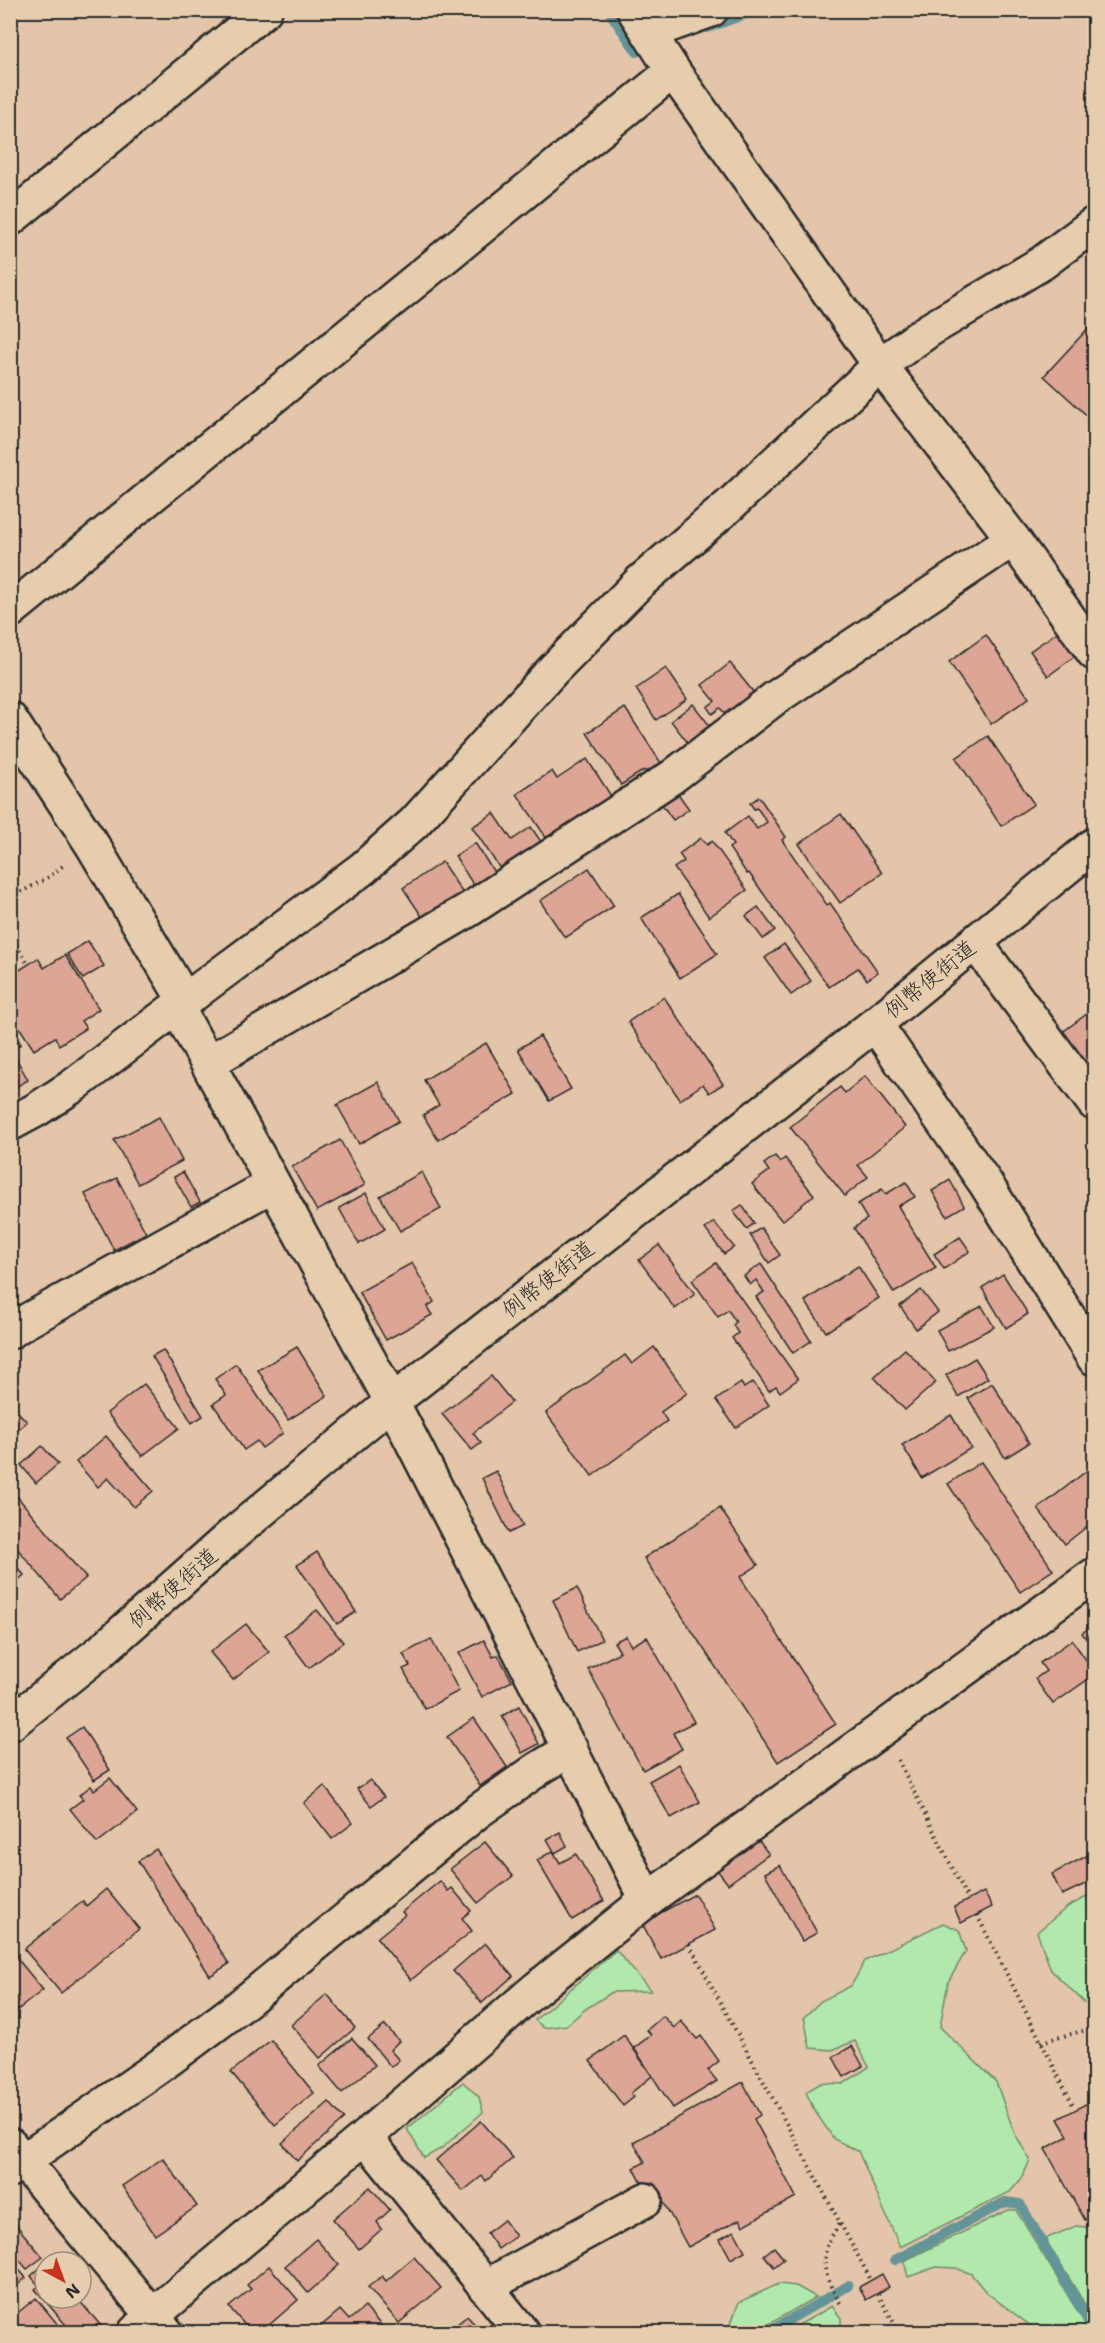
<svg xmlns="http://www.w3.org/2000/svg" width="1105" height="2343" font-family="'Shantell Sans','Klee One',sans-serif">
<rect width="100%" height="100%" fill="#e3c5a9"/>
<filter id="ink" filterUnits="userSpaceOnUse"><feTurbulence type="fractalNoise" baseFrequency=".0167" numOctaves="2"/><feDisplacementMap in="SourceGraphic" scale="12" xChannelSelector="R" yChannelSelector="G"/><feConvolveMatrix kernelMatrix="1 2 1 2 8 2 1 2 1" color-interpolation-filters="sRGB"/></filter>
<g filter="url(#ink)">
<!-- green -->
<g fill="#b1e8ab" stroke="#6e8a6b" stroke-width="1.5">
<polygon points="1094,1893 1094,2002 1084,2002 1051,1970 1037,1932 1069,1906"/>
<polygon points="943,1923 959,1930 966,1951 948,1982 940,2027 996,2082 1014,2132 1030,2160 1022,2178 1010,2192 900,2247 858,2151 834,2139 814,2110 806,2092 821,2083 843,2084 869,2067 855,2041 832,2050 810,2048 804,2017 821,2001 851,1986 865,1961"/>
<polygon points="616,1950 651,1991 612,1992 584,2010 567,2025 544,2028 535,2020"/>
<polygon points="463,2082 479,2097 483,2112 442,2148 424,2158 407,2129"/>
<polygon points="1008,2210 1016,2210 1090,2332 1035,2332 1032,2327 986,2292 971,2274 956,2268 936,2267 908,2277 904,2261"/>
<polygon points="1076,2226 1094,2228 1094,2319 1045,2239"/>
<polygon points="779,2284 796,2286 816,2297 755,2332 723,2332 731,2323 739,2302"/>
<polygon points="832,2306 841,2318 841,2332 792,2332 790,2330"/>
</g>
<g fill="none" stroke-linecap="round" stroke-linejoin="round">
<!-- stream -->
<g stroke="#639498" stroke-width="10">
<polyline points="608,10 637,52"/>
<polyline points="707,28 757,10"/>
<polyline points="895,2260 1005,2202 1020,2204 1094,2331"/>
<polyline points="768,2332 848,2286"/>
</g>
</g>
<!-- building -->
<g fill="#dca595" stroke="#2b2b2b" stroke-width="1.5">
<polygon points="1094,322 1094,422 1044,376"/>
<polygon points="1062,629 1079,653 1048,676 1030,651"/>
<polygon points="986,635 1029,698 991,724 949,662"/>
<polygon points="730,663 754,693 726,715 720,708 712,714 707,707 715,701 702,685"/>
<polygon points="666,668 687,699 656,720 636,689"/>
<polygon points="693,704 710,726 688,743 671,721"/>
<polygon points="625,708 663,766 648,776 644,770 621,785 587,733"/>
<polygon points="988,736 1034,804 1001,826 956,758"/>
<polygon points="587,759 613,799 549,842 517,794 552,771 557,779"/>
<polygon points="674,788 689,809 673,820 658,799"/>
<polygon points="759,797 786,837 782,840 827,905 830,903 878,972 867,980 858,968 829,987 749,873 747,874 729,848 733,845 725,833 748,816 757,829 767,822 757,808 754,809 750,803"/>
<polygon points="494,813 512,840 531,827 544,846 503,873 472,827"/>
<polygon points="841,814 882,873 840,903 799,844"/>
<polygon points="701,838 707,845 712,841 747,890 709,917 674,868 684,861 679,854"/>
<polygon points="475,843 496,875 476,889 455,856"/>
<polygon points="442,862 466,898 427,924 403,888"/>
<polygon points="589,868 614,906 565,938 540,901"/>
<polygon points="678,894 717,954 680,978 641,918"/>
<polygon points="758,907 775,930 763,939 746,916"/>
<polygon points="88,941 104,966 83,979 67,954"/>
<polygon points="784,944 811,981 791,995 765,958"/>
<polygon points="65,955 99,1009 81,1021 86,1028 59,1045 55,1037 34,1050 10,1013 10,989 18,985 12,975 38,958 44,968"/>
<polygon points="664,997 723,1084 709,1093 703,1084 680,1100 628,1022"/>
<polygon points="1092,1010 1094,1013 1094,1059 1080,1070 1056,1037"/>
<polygon points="10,1028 21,1044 10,1051"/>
<polygon points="540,1036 571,1089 549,1101 518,1049"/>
<polygon points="486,1043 516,1094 438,1140 423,1115 439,1105 424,1080"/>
<polygon points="17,1060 28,1080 10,1090 10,1063"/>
<polygon points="865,1076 905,1127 858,1165 868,1177 845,1196 790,1127 840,1087 845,1093"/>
<polygon points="378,1082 399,1121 359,1144 337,1105"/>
<polygon points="159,1117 182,1161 138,1184 114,1140"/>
<polygon points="340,1140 365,1185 317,1211 292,1167"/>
<polygon points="775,1156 780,1162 785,1158 814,1195 782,1221 752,1184 769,1171 764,1164"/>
<polygon points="183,1172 200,1202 191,1207 174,1177"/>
<polygon points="422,1172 441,1209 400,1231 380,1196"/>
<polygon points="117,1178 146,1233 114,1250 85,1194"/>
<polygon points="950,1180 964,1206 947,1216 932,1191"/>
<polygon points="906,1182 915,1197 898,1206 936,1268 894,1293 854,1228 867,1219 858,1204 882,1189 886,1194"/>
<polygon points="366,1193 385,1229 359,1244 339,1208"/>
<polygon points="742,1205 754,1223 747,1229 733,1211"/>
<polygon points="714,1222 734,1247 724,1254 705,1229"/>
<polygon points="761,1228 780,1255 769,1263 750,1235"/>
<polygon points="960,1237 970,1251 944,1269 934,1254"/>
<polygon points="659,1245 695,1294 675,1309 639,1260"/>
<polygon points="412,1263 434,1302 427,1307 432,1315 386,1340 359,1292"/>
<polygon points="716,1263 798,1379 780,1392 776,1386 769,1391 732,1338 738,1333 733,1325 736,1322 728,1310 718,1317 692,1280"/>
<polygon points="761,1264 811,1341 793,1353 756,1297 764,1292 756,1280 750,1285 744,1276"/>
<polygon points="858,1266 879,1298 826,1332 805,1301"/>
<polygon points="1003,1274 1028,1314 1006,1328 982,1288"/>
<polygon points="921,1290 938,1312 916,1329 900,1306"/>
<polygon points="982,1306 994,1327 948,1351 937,1330"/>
<polygon points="297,1347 327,1396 288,1420 258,1370"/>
<polygon points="654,1347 687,1393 661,1412 667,1421 592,1476 546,1413 625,1355 632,1364"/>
<polygon points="905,1349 936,1382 905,1410 874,1377"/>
<polygon points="163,1350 203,1416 192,1423 152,1356"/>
<polygon points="975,1358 988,1378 958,1397 946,1375"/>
<polygon points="236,1364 283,1433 262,1448 257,1441 244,1450 213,1404 226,1395 215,1379"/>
<polygon points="491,1376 512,1402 473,1433 481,1443 472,1450 442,1414"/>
<polygon points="753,1382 769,1405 736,1428 716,1400 741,1383 744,1388"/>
<polygon points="992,1383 1029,1443 1005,1458 968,1398"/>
<polygon points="144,1384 179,1428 142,1456 107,1413"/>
<polygon points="10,1403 27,1422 10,1436"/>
<polygon points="951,1415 971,1448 922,1478 902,1445"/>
<polygon points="106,1436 153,1491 134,1507 108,1478 98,1487 76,1462"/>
<polygon points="42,1446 58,1464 36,1483 21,1465"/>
<polygon points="981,1462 1053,1570 1020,1592 948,1484"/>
<polygon points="1094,1465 1094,1521 1065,1544 1038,1509"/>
<polygon points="496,1471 523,1526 509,1533 482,1478"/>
<polygon points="10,1488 86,1578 60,1599 10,1540"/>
<polygon points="720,1508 758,1565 740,1577 836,1724 778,1762 644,1558"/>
<polygon points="317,1552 356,1612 337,1624 297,1565"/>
<polygon points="10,1559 24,1575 11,1587 15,1592 10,1596"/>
<polygon points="577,1588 602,1640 577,1652 553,1600"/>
<polygon points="317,1610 343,1642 309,1668 284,1635"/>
<polygon points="246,1624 269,1652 233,1680 210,1652"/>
<polygon points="1094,1625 1094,1650 1082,1633"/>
<polygon points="626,1636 631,1646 647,1637 694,1722 673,1733 682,1749 643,1770 588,1669 620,1652 614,1642"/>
<polygon points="431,1639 459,1691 425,1709 403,1669 410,1666 403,1654"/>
<polygon points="484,1640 493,1657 498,1655 512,1681 482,1697 459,1653"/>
<polygon points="1072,1640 1094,1671 1094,1675 1053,1704 1035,1679 1046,1671 1040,1663"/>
<polygon points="519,1706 539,1744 522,1753 502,1716"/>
<polygon points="474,1718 507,1767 480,1786 447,1737"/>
<polygon points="82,1727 110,1770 94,1780 66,1738"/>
<polygon points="679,1764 700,1802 671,1818 649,1781"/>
<polygon points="110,1778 137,1812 97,1843 70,1809 83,1799 79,1795 91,1786 94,1790"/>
<polygon points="370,1780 384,1797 371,1806 357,1789"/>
<polygon points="324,1786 353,1823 332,1839 304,1803"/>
<polygon points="560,1832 567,1846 555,1853 547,1839"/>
<polygon points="758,1840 769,1854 728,1884 717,1870"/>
<polygon points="485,1842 513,1876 478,1903 450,1869"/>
<polygon points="156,1849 229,1964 210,1976 138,1861"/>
<polygon points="553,1851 560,1863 576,1854 604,1901 572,1920 537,1860"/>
<polygon points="1094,1852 1094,1880 1062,1895 1052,1874"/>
<polygon points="780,1865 817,1933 802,1941 765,1873"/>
<polygon points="440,1881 448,1891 452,1888 471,1911 462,1918 472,1931 411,1980 377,1938 405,1915 402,1912"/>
<polygon points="106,1889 139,1929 61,1993 24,1949 83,1901 86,1906"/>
<polygon points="984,1892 992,1907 961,1923 954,1907"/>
<polygon points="695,1894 715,1930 661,1959 642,1923"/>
<polygon points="485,1943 513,1976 482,2003 453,1971"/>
<polygon points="10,1956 14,1960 16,1957 43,1990 10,2016"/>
<polygon points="327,1994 355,2028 320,2058 291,2025"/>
<polygon points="663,2016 674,2028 681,2021 697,2039 701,2036 719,2061 708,2070 717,2081 673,2108 634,2048 651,2035 647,2030"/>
<polygon points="385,2025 399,2041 390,2050 399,2060 391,2067 368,2039"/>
<polygon points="624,2035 652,2076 631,2093 634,2097 623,2106 590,2061"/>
<polygon points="352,2038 375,2065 342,2093 319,2066"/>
<polygon points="271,2040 314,2093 275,2125 231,2072"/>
<polygon points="852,2046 863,2066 844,2077 833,2057"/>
<polygon points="743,2082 760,2115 754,2119 796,2197 743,2226 740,2219 688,2247 653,2183 644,2187 634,2168 645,2162 633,2142"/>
<polygon points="1091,2101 1094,2108 1094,2214 1085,2220 1045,2149 1068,2136 1058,2119"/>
<polygon points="329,2102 344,2119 297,2161 282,2143"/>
<polygon points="481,2121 513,2158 486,2181 482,2176 463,2191 436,2160"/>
<polygon points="163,2158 197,2206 155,2235 122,2186"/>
<polygon points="370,2187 390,2210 377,2222 382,2229 359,2249 333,2219"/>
<polygon points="11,2219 43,2257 27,2269 10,2249"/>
<polygon points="504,2220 516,2236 498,2249 487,2233"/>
<polygon points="734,2231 745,2251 731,2259 720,2239"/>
<polygon points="316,2239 339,2265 308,2293 285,2266"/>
<polygon points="774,2247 784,2259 774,2267 764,2255"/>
<polygon points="414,2257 441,2288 399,2323 368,2287 382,2276 386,2281"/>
<polygon points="10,2259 26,2278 10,2291"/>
<polygon points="42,2266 45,2269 45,2298 77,2298 102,2327 96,2332 72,2332 35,2289 39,2286 31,2276"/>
<polygon points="269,2266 298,2300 261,2332 251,2332 229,2307 251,2289 247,2285"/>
<polygon points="882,2274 889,2287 866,2300 859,2287"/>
<polygon points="36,2298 64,2332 10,2332 10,2319"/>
<polygon points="365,2307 387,2332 314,2332 340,2310 349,2320"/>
<polygon points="467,2316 482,2332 448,2332"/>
</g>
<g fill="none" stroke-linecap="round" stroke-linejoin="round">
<!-- minor casing -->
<g stroke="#2b2b2b" stroke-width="38">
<g id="minor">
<polyline points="634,10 673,71 880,365 1013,539 1094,653"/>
<polyline points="651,35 667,26 711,10"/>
<polyline points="10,219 265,10"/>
<polyline points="10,611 673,71"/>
<polyline points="10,719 93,846 185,1001"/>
<polyline points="975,942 1094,1103"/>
<polyline points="177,1007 392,1402 647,1900"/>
<polyline points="875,1024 986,1184 1094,1358"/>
<polyline points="208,1063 470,909 672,777 775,698 1013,539"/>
<polyline points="10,1124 36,1110 73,1086 207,984 362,869 414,823 553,670 640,582 731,504 880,365 929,330 1042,263 1094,224"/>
<polyline points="10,1332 23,1323 272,1185"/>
<polyline points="365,2137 522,2332"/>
<polyline points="10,2145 166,2332"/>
<polyline points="10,2170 157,2068 239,2007 477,1812 538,1769 571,1749"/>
<polyline points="485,2287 645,2200"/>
<polyline points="135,2332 152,2316 365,2137 536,1989 647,1900 1094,1575"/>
</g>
</g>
<!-- major casing -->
<g stroke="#2b2b2b" stroke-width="38">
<polyline id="major" points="10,1724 100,1652 232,1535 392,1402 875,1024 1094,845"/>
</g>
<!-- path -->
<g stroke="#2b2b2b" stroke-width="4" stroke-dasharray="1.5 4.5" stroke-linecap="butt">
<polyline points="10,898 49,877 65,864"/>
<polyline points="10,935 28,964"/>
<polyline points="898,1760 968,1899"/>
<polyline points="977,1915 1073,2105"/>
<polyline points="689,1944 871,2280"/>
<polyline points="1041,2042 1094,2028"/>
<polyline points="878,2294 899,2332"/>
<path d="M840 2303C822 2273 817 2253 840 2224"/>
</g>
<!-- minor -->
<use href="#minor" stroke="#e5cdae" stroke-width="33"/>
<!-- major -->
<use href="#major" stroke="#e5cdae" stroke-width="33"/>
</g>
</g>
<g text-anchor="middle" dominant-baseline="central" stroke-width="4.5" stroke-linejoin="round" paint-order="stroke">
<!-- street labels -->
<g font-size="22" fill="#2b2b2b" stroke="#e5cdae">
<text transform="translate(930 979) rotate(-39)">例幣使街道</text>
<text transform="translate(548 1279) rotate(-38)">例幣使街道</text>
<text transform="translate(173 1588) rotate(-41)">例幣使街道</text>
</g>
</g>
<!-- margin -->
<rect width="1105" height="2343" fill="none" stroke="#e5cdae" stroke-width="36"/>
<rect x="18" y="18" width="1069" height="2307" fill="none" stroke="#2b2b2b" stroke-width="2" filter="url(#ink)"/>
<!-- north arrow -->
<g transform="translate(63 2280) rotate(139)"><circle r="28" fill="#e5cdae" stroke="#9b8c7a" stroke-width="1.5"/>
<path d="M0-4.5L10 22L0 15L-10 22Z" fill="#c8321e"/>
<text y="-9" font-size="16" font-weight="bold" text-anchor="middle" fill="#2b2b2b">N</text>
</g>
</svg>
